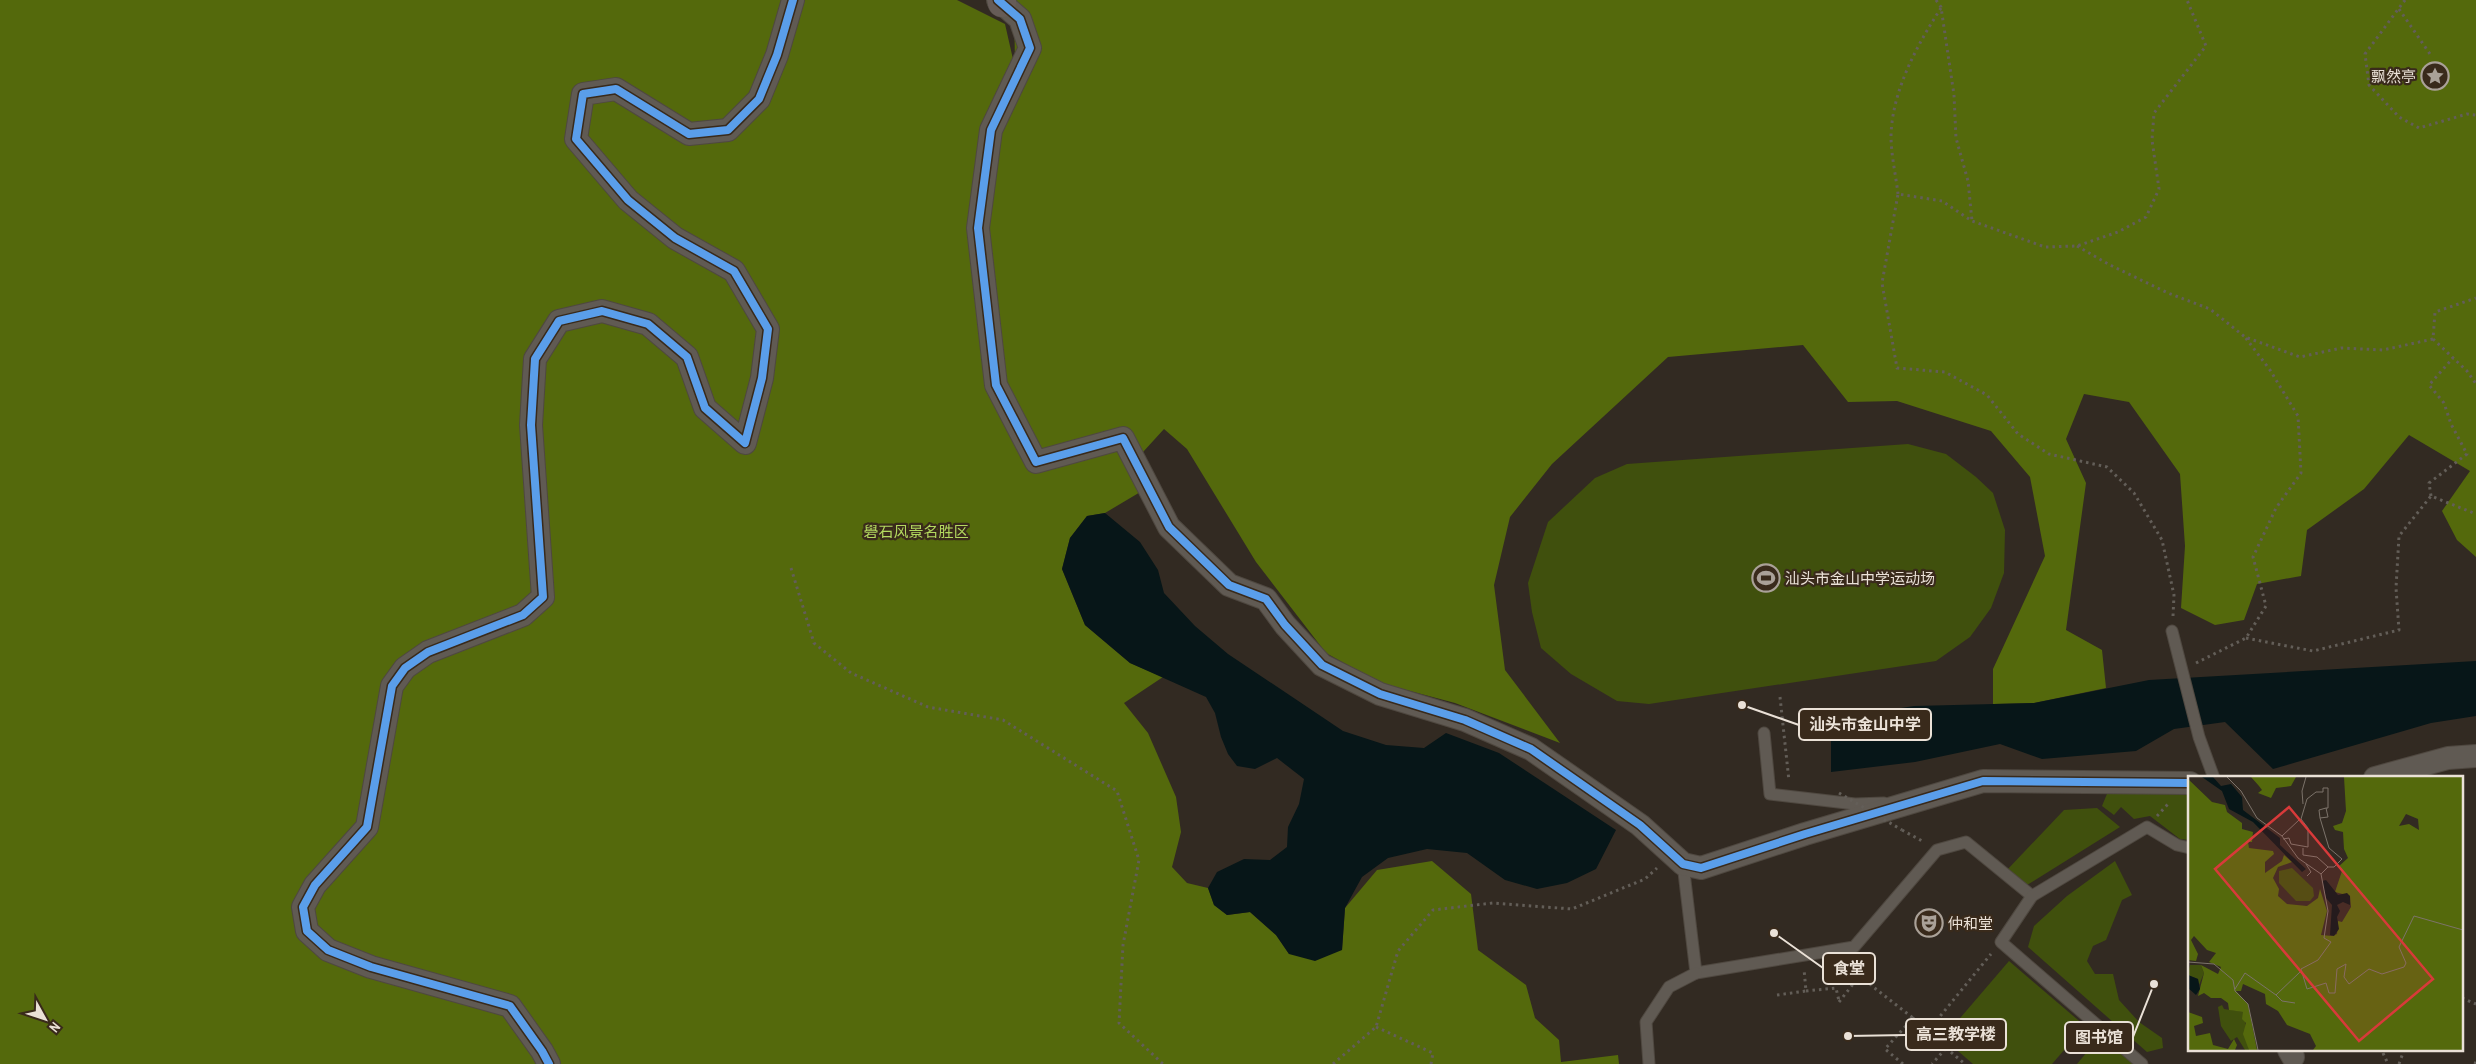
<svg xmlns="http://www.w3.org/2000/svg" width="2476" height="1064" font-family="'Archivo Narrow','Noto Sans SC',sans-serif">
<rect width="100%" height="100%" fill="#322a22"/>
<!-- green -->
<g fill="#40500d">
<polygon points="1908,444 1946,454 1976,477 1993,493 2005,530 2004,573 1991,608 1970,637 1936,661 1649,704 1617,701 1571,674 1541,648 1532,612 1528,583 1548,522 1595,478 1627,464"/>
<polygon points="2190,787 2190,840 2180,839 2150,816 2134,819 2121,807 2114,815 2102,806 2109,789"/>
<polygon points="2097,808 2120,827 2027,885 2007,870 2064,810"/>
<polygon points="2115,861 2132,895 2122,900 2106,940 2093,946 2087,961 2095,974 2113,974 2119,1000 2139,1022 2162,1038 2163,1048 2147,1052 2028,947 2034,926 2067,896"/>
<polygon points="2009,961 2085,1026 2052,1064 1973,1064 1943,1038"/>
<polygon points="2102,1034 2137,1064 2077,1064"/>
</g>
<!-- forest -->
<polygon fill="#54690c" points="0,0 957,0 1005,24 1015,68 1014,0 2476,0 2476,557 2457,540 2442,511 2470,471 2409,435 2364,489 2307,530 2301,576 2257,584 2244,620 2215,625 2181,608 2185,546 2180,474 2129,402 2084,394 2066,439 2086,483 2066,630 2102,650 2106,688 2034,703 1993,704 1993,669 2045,556 2030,477 1991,431 1897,401 1848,402 1803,345 1668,357 1552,464 1510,517 1494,585 1505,670 1560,743 1455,703 1380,683 1326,653 1256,562 1187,449 1164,429 1133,463 1142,491 1105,513 1087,516 1070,538 1062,569 1085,625 1130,663 1163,677 1124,703 1148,733 1176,797 1181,832 1172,867 1187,883 1208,888 1214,905 1227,915 1250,912 1276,935 1289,954 1342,950 1345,908 1377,870 1432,861 1471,894 1478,950 1526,985 1535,1018 1559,1040 1561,1062 1618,1055 1619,1064 0,1064"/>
<!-- water -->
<g fill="#071618">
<polygon points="1105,513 1140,542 1158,570 1164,593 1195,626 1228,654 1343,731 1386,745 1424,748 1446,733 1499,753 1616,830 1596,869 1567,883 1537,889 1505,880 1467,853 1427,849 1388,858 1362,877 1345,908 1342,950 1315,961 1289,954 1276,935 1250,912 1227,915 1214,905 1208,888 1217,872 1244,859 1270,860 1287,847 1288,827 1299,804 1304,779 1277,758 1255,769 1237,766 1228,754 1221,737 1215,713 1206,697 1130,663 1085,625 1062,569 1070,538 1087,516"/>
<polygon points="2476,661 2476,716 2431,723 2273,769 2225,722 2174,729 2136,751 2042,759 2000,744 1915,762 1831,772 1831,719 1914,706 2034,703 2149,680"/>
</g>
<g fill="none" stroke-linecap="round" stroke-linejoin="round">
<!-- lane casing -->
<g stroke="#4f4840" stroke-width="13">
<g id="lane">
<polyline points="2172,631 2199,737 2214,778"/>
<polyline points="1764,733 1770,794 1855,804 1884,803"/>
<polyline points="1683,864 1696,973 1854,947 1937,850 1966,842 2032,896"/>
<polyline points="1649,1064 1646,1022 1669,987 1696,973"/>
<polyline points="2142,1064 2001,942 2032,896 2147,827 2177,845 2190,848"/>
</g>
</g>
<!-- street casing -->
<g stroke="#4f4840" stroke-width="24">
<g id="street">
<polyline points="998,0 1020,19 1030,48 991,130 978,228 996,385 1036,462 1123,438 1169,527 1229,585 1266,599 1285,625 1322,665 1380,694 1465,720 1531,749 1640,825 1683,864 1701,868 1805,834 1983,781 2190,783"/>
<polyline points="2375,778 2448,758 2476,756"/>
<polyline points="2289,1050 2293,1057"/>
<polyline points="549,1064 542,1051 510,1006 371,967 328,950 307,931 303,907 315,885 367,827 392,686 405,668 428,652 523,615 543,597 531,425 535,359 559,321 602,311 648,324 687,357 705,408 745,443 762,378 768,329 734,271 675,238 628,200 576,139 583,94 616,89 689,134 728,130 759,99 777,55 793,0"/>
</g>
</g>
<!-- secondary casing -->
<g stroke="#4f4840" stroke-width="29">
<polyline id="secondary" points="1002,0 1002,3"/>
</g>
<!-- path -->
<g stroke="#635e58" stroke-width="3" stroke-dasharray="2.5 4" stroke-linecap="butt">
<polyline points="1936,0 1941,7 1954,95 1956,138 1968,181 1972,221"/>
<polyline points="2405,0 2365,54 2369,85 2399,117 2419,128 2467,114 2476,115"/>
<polyline points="2399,9 2430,54"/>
<path d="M1898 194C1896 176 1891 155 1891 136 1892 91 1917 45 1941 8"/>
<polyline points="2077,246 2110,265 2168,293 2210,309 2245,337"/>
<polyline points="2433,339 2467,371 2476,384"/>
<polyline points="2431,496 2429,483 2467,454 2451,424 2444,403 2429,385 2453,358"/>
<polyline points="791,568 814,643 851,673 928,707 1003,720 1117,791 1139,860 1123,945 1119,1023 1163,1064"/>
<polyline points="2173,616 2174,595 2162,540 2134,493 2107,467 2049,454 2018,434 1987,395 1945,372 1897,368 1882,283 1898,194 1942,201 1972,221 2045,247 2077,246 2118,232 2146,217 2159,189 2152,140 2154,113 2206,46 2187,0"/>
<polyline points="2246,638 2313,651 2399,630 2396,588 2399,536 2431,496 2476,514"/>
<polyline points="2196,663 2246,638 2266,606 2253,557 2276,508 2301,473 2298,416 2270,370 2245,337 2300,357 2341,348 2383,350 2433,339 2435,312 2476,298"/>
<polyline points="1780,697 1789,781"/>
<polyline points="2157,816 2168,804"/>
<polyline points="1902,830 1924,842"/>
<polyline points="1861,974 1872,986 1913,1018"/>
<polyline points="1806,991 1836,988 1839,1001"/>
<polyline points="1777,995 1806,991 1804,969"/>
<polyline points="2462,998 2476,1004"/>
<polyline points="1839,1002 1861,974 1856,961"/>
<polyline points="1376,1027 1433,1053 1431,1064"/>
<polyline points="1928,1031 1991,954"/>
<polyline points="1946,1048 1965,1064"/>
<polyline points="2383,1053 2388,1064"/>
<polyline points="1333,1064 1376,1027 1398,951 1433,910 1493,903 1572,909 1645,879 1657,868"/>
<polyline points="1903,1064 1885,1049 1913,1018 1946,1048 1932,1064"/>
<polyline points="2399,1064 2404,1050"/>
<polyline points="2475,1064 2476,1061"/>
</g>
<!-- lane -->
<use href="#lane" stroke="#605a53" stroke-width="11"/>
<!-- street -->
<use href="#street" stroke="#605a53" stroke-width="22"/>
<!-- secondary -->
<use href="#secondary" stroke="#665c57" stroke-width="28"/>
<!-- path-bridge -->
<polyline stroke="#635e58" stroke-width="3" stroke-dasharray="2.5 4" stroke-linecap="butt" points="1839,793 1902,830"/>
<!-- cycleway casing -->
<g stroke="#392a1b" stroke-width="11">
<g id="cycleway">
<polyline points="998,0 1020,19 1030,48 991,130 978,228 996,385 1036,462 1123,438 1169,527 1229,585 1266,599 1285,625 1322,665 1380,694 1465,720 1531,749 1640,825 1683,864 1701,868 1805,834 1983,781 2190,783"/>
<polyline points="549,1064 542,1051 510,1006 371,967 328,950 307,931 303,907 315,885 367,827 392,686 405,668 428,652 523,615 543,597 531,425 535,359 559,321 602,311 648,324 687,357 705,408 745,443 762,378 768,329 734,271 675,238 628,200 576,139 583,94 616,89 689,134 728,130 759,99 777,55 793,0"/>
</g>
</g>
<!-- cycleway -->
<use href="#cycleway" stroke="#5a9eea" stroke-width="8"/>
</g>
<!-- icons -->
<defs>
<g id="sight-ring" transform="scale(1.4375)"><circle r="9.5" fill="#392a1b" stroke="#aaa198" stroke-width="1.5"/><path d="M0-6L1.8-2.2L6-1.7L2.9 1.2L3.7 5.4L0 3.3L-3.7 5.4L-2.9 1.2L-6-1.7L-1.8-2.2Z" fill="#aaa198"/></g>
<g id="stadium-ring" transform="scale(1.4375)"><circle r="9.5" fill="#392a1b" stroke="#aaa198" stroke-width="1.5"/><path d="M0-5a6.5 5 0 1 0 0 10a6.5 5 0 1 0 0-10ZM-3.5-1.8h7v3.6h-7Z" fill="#aaa198"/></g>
<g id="theatre-ring" transform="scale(1.4375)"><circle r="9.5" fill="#392a1b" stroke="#aaa198" stroke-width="1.5"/><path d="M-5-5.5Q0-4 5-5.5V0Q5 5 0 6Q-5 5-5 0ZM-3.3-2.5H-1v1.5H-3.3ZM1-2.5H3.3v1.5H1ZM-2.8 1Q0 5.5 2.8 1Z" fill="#aaa198"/></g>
</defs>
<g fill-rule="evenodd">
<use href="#sight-ring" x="2435" y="76"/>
<use href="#stadium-ring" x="1766" y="578"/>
<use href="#theatre-ring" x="1929" y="923"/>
</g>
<g text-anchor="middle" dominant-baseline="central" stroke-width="4.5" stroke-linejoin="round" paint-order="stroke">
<!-- poi labels -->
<g font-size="15" fill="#eae1d7" stroke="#392a1b" text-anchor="start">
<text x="2416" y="76" text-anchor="end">飘然亭</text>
<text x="1785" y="578">汕头市金山中学运动场</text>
<text x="1948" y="923">仲和堂</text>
</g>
<!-- park labels -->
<g font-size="15" fill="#b3d95f" stroke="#392a1b">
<text x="916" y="531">礐石风景名胜区</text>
</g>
</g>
<!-- overview -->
<g transform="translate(2188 776)">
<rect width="275" height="275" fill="#322a22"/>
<path d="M104 92 125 112 126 120 122 125H108L91 107V95ZM2 189H13L16 197 11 209 10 203 0 199ZM34 229 36 233 56 236 61 274H57L49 261 43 265 33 250 30 231Z" fill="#40500d"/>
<path d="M63 1H108L103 10 88 12 83 22 70 17 74 14 71 10ZM156 1H275V274H125L128 270 122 258 99 249 90 235 78 228 77 218 55 208 53 215H48L60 228 69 274H61L55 258 58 247 54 243 55 236 41 234 40 227 33 222H23L16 217 10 220 16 197 13 189 30 198 33 191 21 186 28 177 19 174 6 160 3 164 10 178 8 185 0 184V3L24 26 37 29 39 36 54 47V53L65 56 64 66H60L61 72 85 75 86 78 77 86V97L94 85 96 79 104 86 90 91 85 102 91 113 90 120 99 128 119 130 130 122 132 113 139 135 133 159 144 160 149 158 150 145 154 146 163 131 162 120 147 116 154 95 150 91 160 82 156 73 155 56 147 54 145 50 154 47 158 35ZM218 38 230 43 231 54 221 48 211 50ZM0 236 14 241 15 247 6 250 8 260 22 257 25 269 40 273 46 263 49 269 47 274H0Z" fill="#54690c" fill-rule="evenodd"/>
<path d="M14 1H25L33 10 43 8 54 21 55 34 92 62V69L118 93 114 96 65 46 41 33 34 15ZM138 104 150 119 159 117 162 120V129L155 126 149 129 152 135 149 141 151 153 146 160 142 159 144 129 138 122 134 105ZM0 199 10 203 12 213 8 219 0 212Z" fill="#071618"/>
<path fill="none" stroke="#7c736a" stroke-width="1" d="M39 1 53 15 69 42 94 60 110 82 133 98 140 135 136 162 143 166 130 184 113 193 119 213 138 207 141 217H147L149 193 158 188 156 201 161 208 181 193 194 198 216 191 218 187 211 171 226 140 275 154M115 28 114 15 118 1M132 42 141 72 154 83 146 91H140M94 60 111 44M95 63 101 62 103 68 120 71V52L113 43 119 23 128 16H135V12H140V32H138L131 34 132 42 140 41 138 32M115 72V79L129 81 140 91 133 98M118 88 123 96 119 100M0 186 26 188 45 204 47 215 60 228 70 274M47 213 57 197 88 219 112 196M88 219 94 225 107 227"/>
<path fill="#d83a3a" fill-opacity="0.15" stroke="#d83a3a" stroke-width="2.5" d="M101 31 245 203 171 265 27 93Z"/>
<rect width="275" height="275" fill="none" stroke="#eae1d7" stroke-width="2.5"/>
</g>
<!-- callouts -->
<path fill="none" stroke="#eae1d7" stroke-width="2" d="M1742 705L1799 725M1774 933L1823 968M1848 1036L1906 1035M2154 984L2133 1037"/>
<g fill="#eae1d7" stroke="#392a1b" stroke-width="2">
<circle cx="1742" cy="705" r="5"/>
<circle cx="1774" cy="933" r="5"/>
<circle cx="1848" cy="1036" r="5"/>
<circle cx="2154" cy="984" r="5"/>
</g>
<g fill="#392a1b" stroke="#eae1d7" stroke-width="2">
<rect x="1799" y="709" width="132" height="31" rx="5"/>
<rect x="1823" y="953" width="52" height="31" rx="5"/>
<rect x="1906" y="1019" width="100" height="31" rx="5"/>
<rect x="2065" y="1022" width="68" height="31" rx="5"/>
</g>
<g font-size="16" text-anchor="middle" font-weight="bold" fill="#eae1d7">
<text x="1865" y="730">汕头市金山中学</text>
<text x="1849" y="974">食堂</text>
<text x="1956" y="1040">高三教学楼</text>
<text x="2099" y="1043">图书馆</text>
</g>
<!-- north arrow -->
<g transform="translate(45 1019) rotate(130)" stroke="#392a1b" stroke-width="4" paint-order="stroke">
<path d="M0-4L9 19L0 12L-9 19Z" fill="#eae1d7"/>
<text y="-8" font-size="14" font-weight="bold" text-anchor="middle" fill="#eae1d7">N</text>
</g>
</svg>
